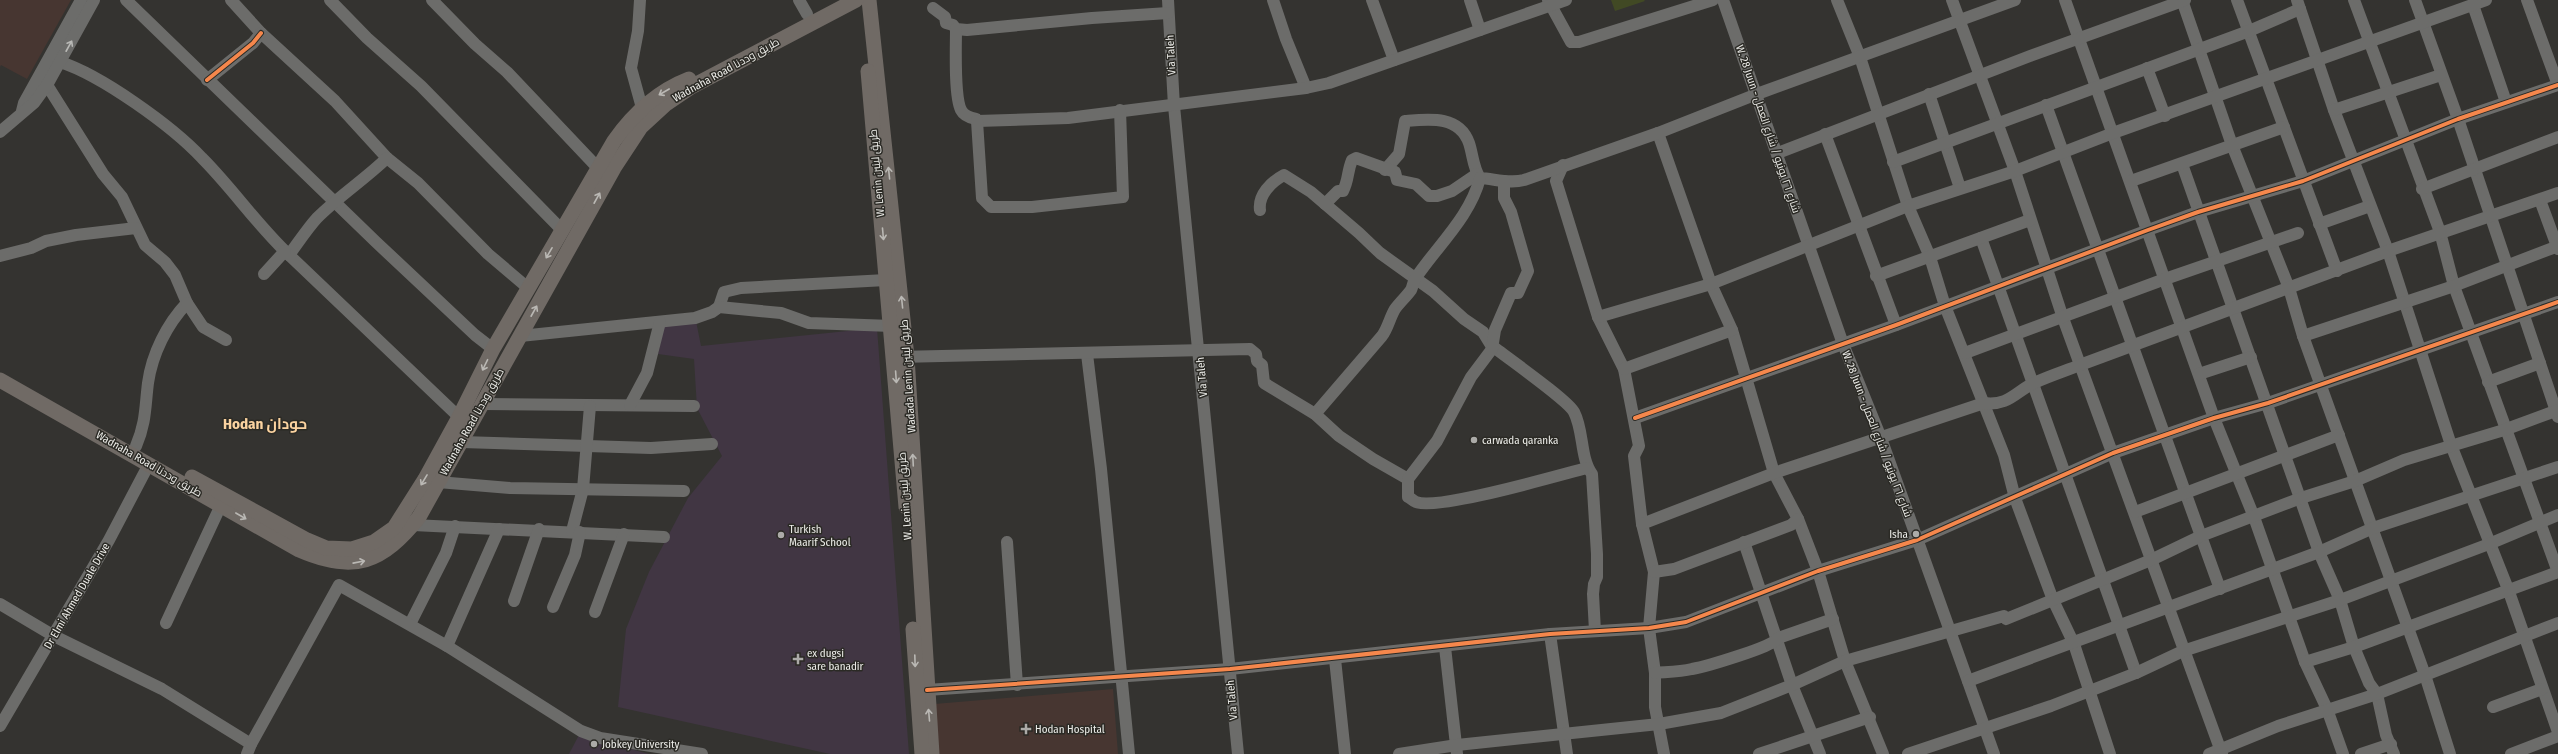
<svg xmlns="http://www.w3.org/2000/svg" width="2558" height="754" font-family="'Fira Sans Condensed',Cairo,sans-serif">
<rect width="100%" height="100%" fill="#343330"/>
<!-- education -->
<g fill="#413643">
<polygon points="696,321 701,346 877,328 909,754 830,754 618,707 626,629 649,572 688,498 722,456 697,408 694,359 658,354 664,326"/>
<polygon points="579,735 649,754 569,754"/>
</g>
<!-- medical -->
<g fill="#473631">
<polygon points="0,0 71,0 27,79 1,65 0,67"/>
<polygon points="1113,689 1118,754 939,754 934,704"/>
</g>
<!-- green -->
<polygon fill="#414924" points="1611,0 1644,0 1645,1 1615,11"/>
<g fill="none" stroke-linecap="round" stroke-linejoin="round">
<!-- minor -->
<g stroke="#6c6c6a" stroke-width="12">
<polyline points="126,0 376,242 475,335 493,349"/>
<polyline points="231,0 261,33 335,101 387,158 418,183 488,254 528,288"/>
<polyline points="330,0 367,38 421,86 562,230"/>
<polyline points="432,0 475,44 507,72 597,167"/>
<polyline points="640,0 638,31 631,68 642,108"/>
<polyline points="799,0 807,14"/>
<polyline points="1168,0 1174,106 1238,754"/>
<polyline points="1273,0 1286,39 1306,88"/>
<polyline points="1372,0 1394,60"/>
<polyline points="1470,0 1480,30"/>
<polyline points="1548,0 1571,42 1579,42 1713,0"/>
<polyline points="1723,0 1843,344 1881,438 1994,754"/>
<polyline points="1837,0 1860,57 1908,206 1930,257 1945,306 2004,455 2015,498 2053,600 2074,644 2110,754"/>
<polyline points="1952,0 2015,171 2063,318 2222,754"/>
<polyline points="2065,0 2214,418 2254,517 2305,662 2327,709 2343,754"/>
<polyline points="2182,0 2232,145 2289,288 2303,336 2425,675 2450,754"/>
<polyline points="2237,0 2337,271"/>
<polyline points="2297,0 2334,110 2388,251 2451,445 2508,589 2558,732"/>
<polyline points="2354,0 2440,232 2454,286 2558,572"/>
<polyline points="2415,0 2458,119 2558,417"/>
<polyline points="2527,0 2558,85"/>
<polyline points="2473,5 2506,102"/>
<polyline points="933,8 945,17 946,23 953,25 956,29 967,30 1092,18 1168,13"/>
<path d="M956 29C956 46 954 96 961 110 964 116 971 118 976 119L977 121 1068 118 1306 88 1329 83 1566 0"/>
<path d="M60 62C101 75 172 126 202 158 233 189 257 225 289 255 298 243 307 229 317 218 339 196 364 180 387 158"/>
<polyline points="2147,68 2165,116"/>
<polyline points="207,80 253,43 261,33"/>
<path d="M47 85 103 174 122 197 145 245 165 262 175 275 187 303C167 324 152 354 148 383 145 407 146 423 136 446"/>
<polyline points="1929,94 1960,188"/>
<polyline points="2046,105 2220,589"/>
<polyline points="2334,110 2441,75"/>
<polyline points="22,111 24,103 81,0"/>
<polyline points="977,121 982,198 991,207 1032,207 1123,197 1120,110"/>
<polyline points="0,132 34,103 47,85 94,0"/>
<polyline points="1658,133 1711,284 1732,330 1774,473 1798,519 1818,571 1845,661 1883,754"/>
<polyline points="1825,134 1896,325"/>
<polyline points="1778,153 2030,56 2185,0"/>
<polyline points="1893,162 2249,31 2300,9"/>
<polyline points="2182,164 2319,552 2340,600 2354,647 2369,683 2377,694 2386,735 2394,754"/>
<polyline points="1563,165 1556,181 1598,317 1624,369 1639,446 1634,456 1642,524 1654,572 1649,628 1655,673 1655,707 1664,754"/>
<path d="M1385 170 1399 154 1405 121C1429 119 1459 115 1469 143 1473 155 1473 168 1480 178 1495 179 1510 184 1524 180L1658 133 1757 94 2015 0"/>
<polyline points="2131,181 2284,127"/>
<polyline points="2422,189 2558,137"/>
<polyline points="2540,200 2558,249"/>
<path d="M1325 204 1338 191H1343C1349 179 1347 172 1352 160L1356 158 1395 172 1397 180 1416 184 1429 196H1437L1452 191 1477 174"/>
<path d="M1260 210C1258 195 1271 182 1284 175L1311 192 1359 233 1380 253 1433 291 1464 319 1483 332 1491 345C1506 357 1568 400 1574 412 1584 431 1580 458 1592 474L1597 554V577L1594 584 1593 594 1595 631"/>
<polyline points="2319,224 2370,206"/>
<polyline points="1981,238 2136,673"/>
<polyline points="289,255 459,417"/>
<polyline points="0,256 31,248 46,241 76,235 136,228"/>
<polyline points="264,274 285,251"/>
<polyline points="1876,276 2030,220"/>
<polyline points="187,303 203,327 226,340"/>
<polyline points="719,307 724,292 741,288 886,280"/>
<polyline points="1598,317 1711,284 1908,206 2015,171 2113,133 2486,0"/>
<polyline points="520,336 695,318 712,312 719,307 781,313 809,323 892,326"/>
<polyline points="2303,336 2454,286 2558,246"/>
<polyline points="1965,353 2165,279 2298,233"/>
<polyline points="1087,354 1101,469 1129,754"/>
<polyline points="898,357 1250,349 1256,354 1257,361 1262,365 1264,383 1315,414 1339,436 1373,459 1408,479 1437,441 1471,377 1492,349 1495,330 1511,293 1518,293 1528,271 1511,212 1504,198 1504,181"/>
<polyline points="1624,369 1732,330"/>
<polyline points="2199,374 2251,357"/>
<polyline points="2488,382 2540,363"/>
<polyline points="484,404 694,406"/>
<polyline points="630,405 647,373 660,322"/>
<path d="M1315 414 1382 336C1388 328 1390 317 1395 309 1400 302 1406 297 1411 290 1413 286 1413 282 1415 279 1437 246 1470 217 1480 178"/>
<polyline points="1635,418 1896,325 2148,230 2198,212 2303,181 2458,119 2558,85"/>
<polyline points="462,442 651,448 712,444"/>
<path d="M1408 479V497C1411 498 1413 501 1416 502 1437 511 1559 475 1587 468"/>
<polyline points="438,482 510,488 684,491"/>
<polyline points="2135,512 2339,435"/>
<path d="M1642 524 1774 473 1984 403C2009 406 2015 392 2034 383 2049 376 2065 371 2080 365L2388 251 2558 193"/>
<polyline points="413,525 664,537"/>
<polyline points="572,531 583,489 590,406"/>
<polyline points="1007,542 1017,685"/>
<polyline points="1744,542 1792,685 1820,754"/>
<polyline points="1654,572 1674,569 1791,525 1798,519"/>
<polyline points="514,601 539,529"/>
<polyline points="0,604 54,636 162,689 251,744 247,754"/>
<polyline points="553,607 575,555 580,532"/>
<polyline points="595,612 624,534"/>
<polyline points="166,623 221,505"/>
<polyline points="410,624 446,553 455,526"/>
<polyline points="1550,634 1567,754"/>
<polyline points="447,646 499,529"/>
<polyline points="1445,647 1457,754"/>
<polyline points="1335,659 1345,754"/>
<polyline points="2305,662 2354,647 2558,572"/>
<path d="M1655 673C1667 672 1680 672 1692 669 1704 667 1776 646 1778 638L1833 619"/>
<polyline points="1968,681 2319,552 2373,528 2558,467"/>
<polyline points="927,690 1230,669 1550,634 1649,628 1686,622 1818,571 1917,540 2113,453 2214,418 2268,403 2558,302"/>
<polyline points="2493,707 2542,689"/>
<polyline points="0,726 109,540 149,464"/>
<polyline points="251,744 339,585 447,646 581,731 600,738 702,754"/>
<polyline points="1399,754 1457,745 1659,724 1721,713 1792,685 1845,661 2004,616 2006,619 2151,560 2201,536 2301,498 2355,481 2404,460 2504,430 2558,410"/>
<polyline points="1759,754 1870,717"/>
<polyline points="1908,754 2051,706 2136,673 2183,651 2340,600 2489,544 2558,515"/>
<polyline points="2209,754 2278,726 2377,694 2558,623"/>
<polyline points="2361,754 2391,744"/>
<polyline points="2511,754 2558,736"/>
</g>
<!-- major -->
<g stroke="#706a65" stroke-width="15">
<polyline points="869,0 907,357 932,754"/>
<polyline points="868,71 906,507"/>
<path d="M0 380 299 550C354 574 382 563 419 517L614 168 641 127 666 104 691 87 856 0"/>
<path d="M192 477 307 540 326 548 352 549 374 542 394 528 425 479 459 417 493 349 614 141C633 114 658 91 689 79"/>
<polyline points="913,629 922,754"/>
</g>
<!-- cycleway casing -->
<g stroke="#2b2a25" stroke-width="6">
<g id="cycleway">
<polyline points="207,80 253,43 261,33"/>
<polyline points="1635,418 1896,325 2148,230 2198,212 2303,181 2458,119 2558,85"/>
<polyline points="927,690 1230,669 1550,634 1649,628 1686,622 1818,571 1917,540 2113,453 2214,418 2268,403 2558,302"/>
</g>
</g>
<!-- cycleway -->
<use href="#cycleway" stroke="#f5874c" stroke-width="4"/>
</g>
<!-- one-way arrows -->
<defs><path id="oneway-shaft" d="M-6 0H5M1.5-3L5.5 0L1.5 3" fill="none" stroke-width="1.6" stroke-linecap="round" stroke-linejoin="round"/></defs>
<use stroke="#b9b9b6" href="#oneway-shaft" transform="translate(69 46) rotate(-61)"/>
<g stroke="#bab8b4">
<use href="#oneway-shaft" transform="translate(664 92) rotate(150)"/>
<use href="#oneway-shaft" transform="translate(889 173) rotate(-96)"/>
<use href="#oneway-shaft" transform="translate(597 198) rotate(-61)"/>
<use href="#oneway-shaft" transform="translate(883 234) rotate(85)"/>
<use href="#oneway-shaft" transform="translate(549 253) rotate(120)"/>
<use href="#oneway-shaft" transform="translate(902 302) rotate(-96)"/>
<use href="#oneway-shaft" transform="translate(534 311) rotate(-61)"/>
<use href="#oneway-shaft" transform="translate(485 365) rotate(116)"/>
<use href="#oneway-shaft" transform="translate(896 377) rotate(86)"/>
<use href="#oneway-shaft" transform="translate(913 460) rotate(-93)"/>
<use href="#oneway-shaft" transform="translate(424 480) rotate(121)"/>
<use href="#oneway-shaft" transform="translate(241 516) rotate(30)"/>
<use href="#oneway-shaft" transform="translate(359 562) rotate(-11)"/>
<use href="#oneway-shaft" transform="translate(915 661) rotate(88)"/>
<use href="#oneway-shaft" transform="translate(929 715) rotate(-95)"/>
</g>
<!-- markers -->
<g fill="#acaba8" stroke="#2b2a25" stroke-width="1.5">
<circle cx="1474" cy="440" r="4"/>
<circle cx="1916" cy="534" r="4"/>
<circle cx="781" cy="535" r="4"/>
<path d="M796 653h4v4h4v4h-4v4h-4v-4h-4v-4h4z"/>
<path d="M1024 723h4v4h4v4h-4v4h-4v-4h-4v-4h4z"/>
<circle cx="594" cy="744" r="4"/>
</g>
<g text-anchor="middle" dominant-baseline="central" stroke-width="3" stroke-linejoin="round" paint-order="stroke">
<!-- street labels -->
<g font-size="11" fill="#ecece8" stroke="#2b2a25">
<text transform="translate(1171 55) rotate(-93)">Via Taleh</text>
<text transform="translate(726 70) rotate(-29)">Wadnaha Road طريق وددنا</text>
<text transform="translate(1768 129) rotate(71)">W. 28 Juun - شارع ٢٦ يونيو / شارع العمل</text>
<text transform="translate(877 173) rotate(-95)">W. Lenin طريق لينين</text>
<text transform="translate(908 376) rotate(-94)">Wadada Lenin طريق لينين</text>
<text transform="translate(1202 377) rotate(-95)">Via Taleh</text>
<text transform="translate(472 422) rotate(-61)">Wadnaha Road طريق وددنا</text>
<text transform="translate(1877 434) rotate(69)">W. 28 Juun - شارع ٢٦ يونيو / شارع العمل</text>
<text transform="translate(149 464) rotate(30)">Wadnaha Road طريق وددنا</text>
<text transform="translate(905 496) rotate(-94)">W. Lenin طريق لينين</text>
<text transform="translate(77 596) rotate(-60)">Dr Elmi Ahmed Duale Drive</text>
<text transform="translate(1232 700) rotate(-95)">Via Taleh</text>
</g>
<!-- poi labels -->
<g font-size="11" fill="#ecece8" stroke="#2b2a25" text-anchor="start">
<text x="1482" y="440">carwada qaranka</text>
<text x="789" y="529">Turkish<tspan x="789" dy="13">Maarif School</tspan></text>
<text x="1908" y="534" text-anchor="end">Isha</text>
<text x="807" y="653">ex dugsi<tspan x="807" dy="13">sare banadir</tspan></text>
<text x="1035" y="729">Hodan Hospital</text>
<text x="602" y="744">Jobkey University</text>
</g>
<!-- district labels -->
<g font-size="15" font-weight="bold" fill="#fbd3a0" stroke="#2b2a25">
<text x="265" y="424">Hodan حودان</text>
</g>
</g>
</svg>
